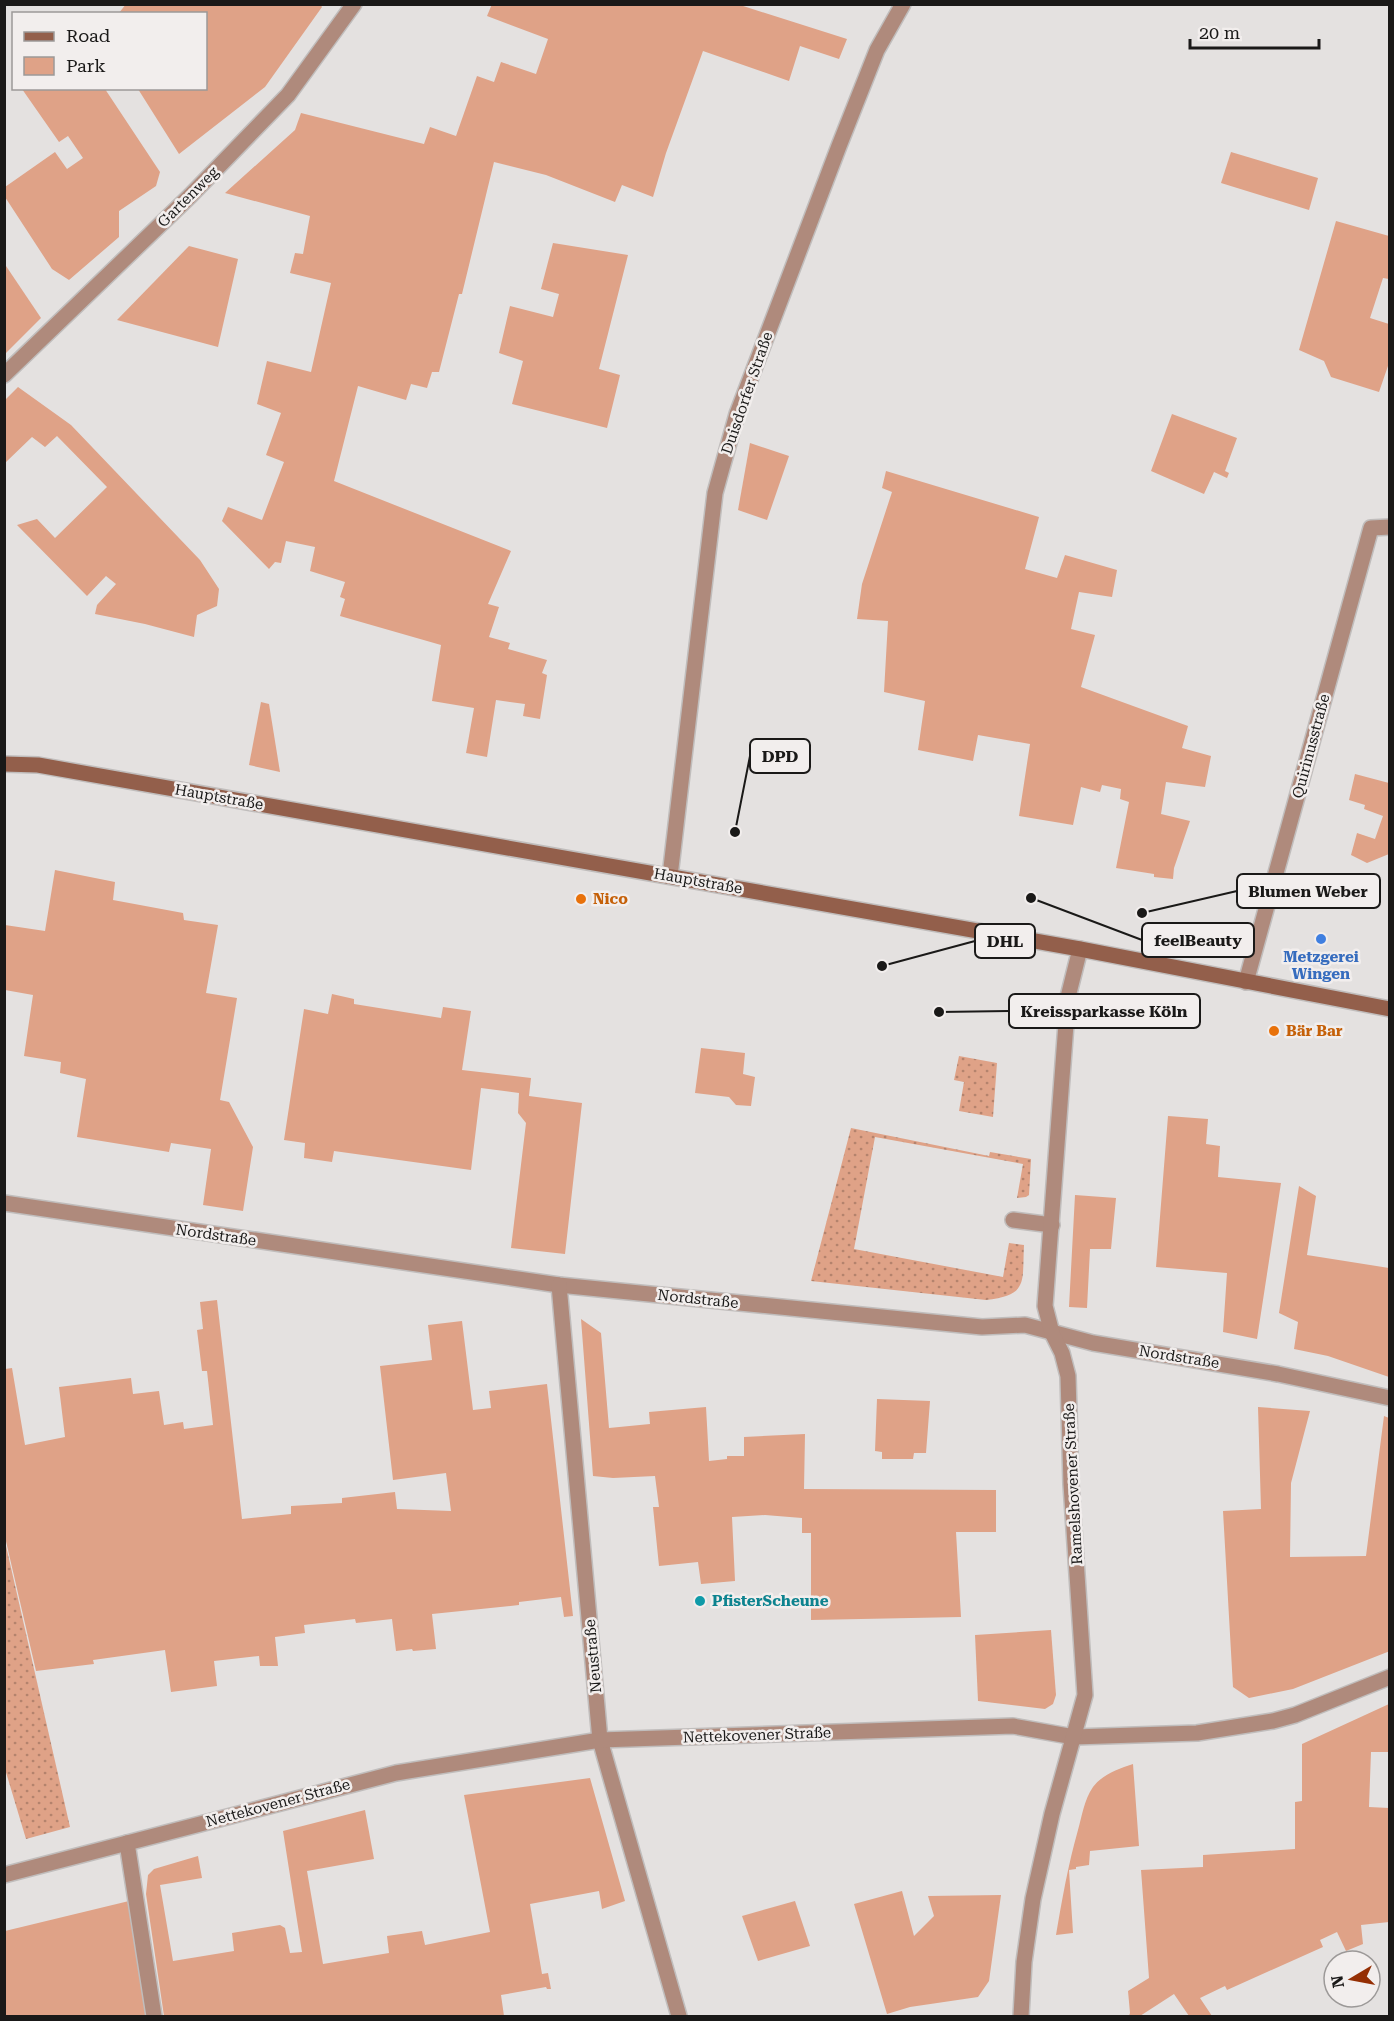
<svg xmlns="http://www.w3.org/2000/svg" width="1394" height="2021" font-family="'Roboto Serif',serif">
<defs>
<pattern id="grass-dots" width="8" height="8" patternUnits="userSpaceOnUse" patternTransform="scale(1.5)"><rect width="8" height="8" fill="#dfa287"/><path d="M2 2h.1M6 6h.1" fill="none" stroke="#b4836d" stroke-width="1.8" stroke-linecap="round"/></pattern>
</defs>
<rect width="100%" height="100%" fill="#e4e1e0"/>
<!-- grass -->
<g fill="url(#grass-dots)">
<polygon points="959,1056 997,1063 993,1117 959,1111 964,1082 954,1080"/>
<path d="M851 1128 989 1156 990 1152 1031 1159 1029 1195 1026 1197 1017 1198 1023 1164 875 1137 854 1249 1003 1277 1009 1243 1024 1245C1022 1282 1029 1295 986 1300L811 1281Z"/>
<polygon points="4,1537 70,1827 26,1839 5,1769"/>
</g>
<!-- green -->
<g fill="#dfa287">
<polygon points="126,4 320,4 322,7 265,87 179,154 138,89 206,88 206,14 119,13"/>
<polygon points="492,4 740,5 847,39 839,59 800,46 789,81 703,51 666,153 653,197 622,185 615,202 546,175 494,162 462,294 459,294 439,372 432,372 427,388 411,384 406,400 358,386 334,481 511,551 488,604 499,607 489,637 510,643 508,649 547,660 542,673 547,675 540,719 523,716 525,704 496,700 487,757 466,753 474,708 432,701 441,645 340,616 345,599 340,597 345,582 310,571 315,547 286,541 281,563 275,562 269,569 222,521 228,507 262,520 284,462 266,455 281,413 257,404 267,361 311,372 331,283 290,273 295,253 303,254 310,216 225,193 295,130 301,113 424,144 430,127 456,136 477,76 494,82 501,62 536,74 548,39 487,16"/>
<polygon points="22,89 105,89 160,172 156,186 119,211 119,237 69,280 52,269 5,197 5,187 55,152 67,169 83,158 68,136 59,142"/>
<polygon points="1231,152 1318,178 1309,210 1221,183"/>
<polygon points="1336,221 1389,236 1389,279 1383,278 1370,318 1389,324 1389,363 1379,392 1331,377 1324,361 1299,350"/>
<polygon points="553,243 628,255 599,369 620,375 607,428 512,404 523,361 499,353 510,306 553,317 559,294 541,289"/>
<polygon points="189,246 238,259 218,347 117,320"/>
<polygon points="4,263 41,318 5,354 4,354"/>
<polygon points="18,387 71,425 200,560 219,589 217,606 197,615 194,637 145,624 95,614 97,605 116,584 106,576 87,596 17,525 37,519 55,538 107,487 57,436 45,447 32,437 5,463 5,400"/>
<polygon points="1172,414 1237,438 1225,471 1229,473 1227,478 1214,472 1204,494 1151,471"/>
<polygon points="750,443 789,456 767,520 738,510"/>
<polygon points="886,471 1039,517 1025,569 1057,578 1065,555 1117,570 1112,597 1079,592 1071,629 1095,635 1081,687 1188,726 1182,748 1211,756 1205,787 1166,782 1161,814 1190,821 1174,868 1173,879 1154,877 1154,874 1116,868 1129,802 1120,799 1121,789 1102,785 1100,792 1081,787 1073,825 1019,816 1030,744 978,735 973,761 918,750 925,701 884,692 888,621 857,619 862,584 892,492 882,488"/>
<polygon points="261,702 269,704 280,772 249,765"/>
<polygon points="1355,774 1389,783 1389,854 1367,863 1351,855 1357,833 1375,839 1383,816 1364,809 1365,805 1349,800"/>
<polygon points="55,870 115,882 113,900 183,913 184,920 218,925 206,993 237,998 220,1100 229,1102 253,1147 243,1211 203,1205 211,1149 171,1143 169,1152 77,1137 86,1079 60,1073 61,1062 24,1056 33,995 5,990 5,925 45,931"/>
<polygon points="332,994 354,999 354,1004 441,1018 443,1007 471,1011 462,1070 531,1078 529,1096 582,1103 565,1254 511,1248 526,1123 518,1113 519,1093 481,1088 471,1170 334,1151 332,1162 304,1158 305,1143 284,1140 304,1009 328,1014"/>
<polygon points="701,1048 745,1053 743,1074 755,1077 751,1106 736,1105 729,1097 695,1093"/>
<polygon points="1168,1116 1208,1119 1206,1144 1220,1146 1218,1177 1281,1183 1257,1339 1223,1332 1227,1273 1156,1267"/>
<polygon points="1299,1186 1316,1196 1307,1255 1389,1268 1389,1377 1328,1356 1294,1349 1298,1322 1279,1313"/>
<polygon points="1075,1195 1116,1198 1111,1249 1090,1249 1087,1308 1069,1307"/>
<polygon points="217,1300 242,1519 291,1514 291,1506 342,1503 342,1498 395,1492 397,1509 451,1511 446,1473 393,1480 380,1366 432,1360 428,1325 462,1321 473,1410 491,1408 489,1391 547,1384 573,1616 564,1617 561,1597 519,1602 519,1605 432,1614 436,1649 413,1651 412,1649 396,1651 392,1619 356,1623 355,1619 304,1625 305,1633 275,1637 278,1666 260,1666 259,1656 214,1661 217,1686 171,1692 165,1650 93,1660 94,1664 36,1671 5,1537 5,1369 12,1368 25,1445 65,1437 59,1387 131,1378 133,1394 159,1391 164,1425 183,1422 184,1429 213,1425 207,1371 202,1371 197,1330 203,1329 200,1302"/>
<polygon points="581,1319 601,1333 609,1428 650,1424 649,1412 706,1407 709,1461 727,1459 727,1456 744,1456 744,1437 805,1434 804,1489 996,1490 996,1532 956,1532 961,1617 811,1620 811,1533 802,1533 802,1518 765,1515 732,1517 735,1581 701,1584 698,1562 659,1566 653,1507 659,1507 655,1476 613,1478 593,1476"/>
<polygon points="877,1399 930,1401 926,1453 914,1453 913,1459 882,1459 882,1452 875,1451"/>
<polygon points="1258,1407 1310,1411 1291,1483 1290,1557 1366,1556 1384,1416 1389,1418 1390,1651 1293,1689 1249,1698 1233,1687 1223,1511 1261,1509"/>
<polygon points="1051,1630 1056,1695 1053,1704 1045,1709 978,1701 975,1635"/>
<polygon points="1389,1704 1389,1752 1371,1752 1369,1807 1389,1808 1389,1922 1361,1925 1363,1944 1346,1951 1337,1932 1320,1940 1323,1947 1227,1990 1225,1986 1200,1998 1212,2016 1189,2016 1174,1994 1140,2016 1129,2016 1130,2013 1128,1991 1149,1978 1141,1870 1203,1867 1203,1855 1295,1849 1295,1802 1302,1801 1302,1744"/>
<path d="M1133 1764 1139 1846 1090 1851 1089 1865 1076 1867V1869L1069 1870 1073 1933 1056 1935C1062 1900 1068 1865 1078 1830 1082 1816 1084 1800 1093 1787 1103 1774 1118 1769 1133 1764Z"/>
<polygon points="590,1778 625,1901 602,1909 599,1891 530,1904 542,1974 548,1973 551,1989 547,1989 546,1987 501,1995 504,2016 164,2016 146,1894 148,1875 154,1869 198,1856 202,1878 160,1885 173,1961 234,1951 232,1933 280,1925 285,1928 290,1953 302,1952 283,1831 365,1810 374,1859 307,1871 323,1964 389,1953 387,1936 422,1931 425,1945 490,1932 464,1795"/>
<polygon points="902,1891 914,1936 934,1916 928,1896 1001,1895 989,1981 978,1997 910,2007 887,2014 854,1904"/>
<polygon points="129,1901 146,2016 5,2016 5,1931"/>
<polygon points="795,1901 810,1946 758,1961 742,1916"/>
</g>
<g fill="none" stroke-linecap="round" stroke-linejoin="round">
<!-- service casing -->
<g stroke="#c0bdbc" stroke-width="18">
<g id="service">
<polyline points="1013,1220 1052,1225"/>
<polyline points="127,1843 154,2016"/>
</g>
</g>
<!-- minor casing -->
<g stroke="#c0bdbc" stroke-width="18">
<g id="minor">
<polyline points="4,375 190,196 288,95 354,4"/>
<polyline points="1246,982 1371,528 1390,527"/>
<polyline points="4,1203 559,1285 982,1327 1025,1325 1093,1343 1278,1374 1390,1398"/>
<polyline points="559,1285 600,1740 679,2016"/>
<polyline points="4,1875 396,1773 600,1740 1013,1726 1074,1737 1197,1733 1273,1721 1295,1715 1390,1677"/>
<polyline points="1021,2016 1024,1962 1033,1899 1052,1814 1085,1695 1071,1484 1068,1376 1062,1353 1052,1333 1045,1306 1068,997 1080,949"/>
</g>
</g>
<!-- tertiary casing -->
<g stroke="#c0bdbc" stroke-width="18">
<polyline id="tertiary" points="670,876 715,493 737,414 839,146 877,50 903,4"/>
</g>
<!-- secondary casing -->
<g stroke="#c0bdbc" stroke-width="18">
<polyline id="secondary" points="4,764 38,765 1080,949 1390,1009"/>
</g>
<!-- service -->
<use href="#service" stroke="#af8a7c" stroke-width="15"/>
<!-- minor -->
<use href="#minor" stroke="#af8a7c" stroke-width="15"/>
<!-- tertiary -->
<use href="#tertiary" stroke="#af8a7c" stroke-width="15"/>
<!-- secondary -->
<use href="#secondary" stroke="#935f4b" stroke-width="15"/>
</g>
<!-- markers -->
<g fill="#e8710a" stroke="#f2eeed" stroke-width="2">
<circle cx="581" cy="899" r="6"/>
<circle cx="1274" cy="1031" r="6"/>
</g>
<circle fill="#3f7fe0" stroke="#f2eeed" stroke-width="2" cx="1321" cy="939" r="6"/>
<circle fill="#0f9aa8" stroke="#f2eeed" stroke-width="2" cx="700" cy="1601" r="6"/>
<g text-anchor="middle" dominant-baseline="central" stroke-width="5" stroke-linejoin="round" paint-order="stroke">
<!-- street labels -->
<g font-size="15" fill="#1a1918" stroke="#f2eeed">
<text transform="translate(188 197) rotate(-45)">Gartenweg</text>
<text transform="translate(747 393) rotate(-71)">Duisdorfer Straße</text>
<text transform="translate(1311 746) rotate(-75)">Quirinusstraße</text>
<text transform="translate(219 797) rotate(10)">Hauptstraße</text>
<text transform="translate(698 881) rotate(10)">Hauptstraße</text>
<text transform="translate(216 1235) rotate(8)">Nordstraße</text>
<text transform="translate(698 1299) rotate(6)">Nordstraße</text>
<text transform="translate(1179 1357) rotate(9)">Nordstraße</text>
<text transform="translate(1073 1484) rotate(-93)">Ramelshovener Straße</text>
<text transform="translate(593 1656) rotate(-95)">Neustraße</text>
<text transform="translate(757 1735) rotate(-2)">Nettekovener Straße</text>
<text transform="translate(278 1803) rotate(-15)">Nettekovener Straße</text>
</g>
<!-- food labels -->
<g font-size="15" font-weight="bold" fill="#c56008" stroke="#f2eeed" text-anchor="start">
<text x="593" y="899">Nico</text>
<text x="1286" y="1031">Bär Bar</text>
</g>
<!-- shop labels -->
<g font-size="15" font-weight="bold" fill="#366cbe" stroke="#f2eeed">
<text x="1321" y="957">Metzgerei<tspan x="1321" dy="17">Wingen</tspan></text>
</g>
<!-- culture labels -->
<g font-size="15" font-weight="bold" fill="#0d838f" stroke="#f2eeed" text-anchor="start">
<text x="712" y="1601">PfisterScheune</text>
</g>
</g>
<!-- callouts -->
<path fill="none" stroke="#1a1918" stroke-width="2" d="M735 832L750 756M1142 913L1237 891M1031 898L1142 940M882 966L975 941M939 1012L1009 1011"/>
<g fill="#1a1918" stroke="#f2eeed" stroke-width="2">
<circle cx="735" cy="832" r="6"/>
<circle cx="1142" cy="913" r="6"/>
<circle cx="1031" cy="898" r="6"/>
<circle cx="882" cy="966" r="6"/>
<circle cx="939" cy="1012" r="6"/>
</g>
<g fill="#f2eeed" stroke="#1a1918" stroke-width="2">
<rect x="750" y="739" width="60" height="34" rx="6"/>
<rect x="1237" y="874" width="143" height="34" rx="6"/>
<rect x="1142" y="923" width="112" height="34" rx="6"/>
<rect x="975" y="924" width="60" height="34" rx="6"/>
<rect x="1009" y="994" width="191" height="34" rx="6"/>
</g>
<g font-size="16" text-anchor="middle" font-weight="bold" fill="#1a1918">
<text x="780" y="762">DPD</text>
<text x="1308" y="897">Blumen Weber</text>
<text x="1198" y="946">feelBeauty</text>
<text x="1005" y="947">DHL</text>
<text x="1104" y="1017">Kreissparkasse Köln</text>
</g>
<!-- border -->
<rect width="1394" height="2021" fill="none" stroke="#1a1918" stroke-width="12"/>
<!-- legend -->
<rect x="12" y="12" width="195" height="78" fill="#f2eeed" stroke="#9c9998" stroke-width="1.5"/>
<rect x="24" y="32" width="30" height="9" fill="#935f4b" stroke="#9c9998" stroke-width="1.5"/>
<text x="66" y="42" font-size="18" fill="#1a1918">Road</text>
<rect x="24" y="57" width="30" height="18" fill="#dfa287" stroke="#9c9998" stroke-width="1.5"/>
<text x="66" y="72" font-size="18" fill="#1a1918">Park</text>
<!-- north arrow -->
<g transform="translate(1352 1979) rotate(260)"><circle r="28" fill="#f2eeed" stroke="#9c9998" stroke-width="1.5"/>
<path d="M0-4.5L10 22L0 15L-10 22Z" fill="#952f04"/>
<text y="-9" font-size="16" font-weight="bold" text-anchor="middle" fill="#1a1918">N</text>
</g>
<!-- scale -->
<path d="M1190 39v9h129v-9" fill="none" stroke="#1a1918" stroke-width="3"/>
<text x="1199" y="39" font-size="18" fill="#1a1918" stroke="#f2eeed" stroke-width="4.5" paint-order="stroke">20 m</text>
</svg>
